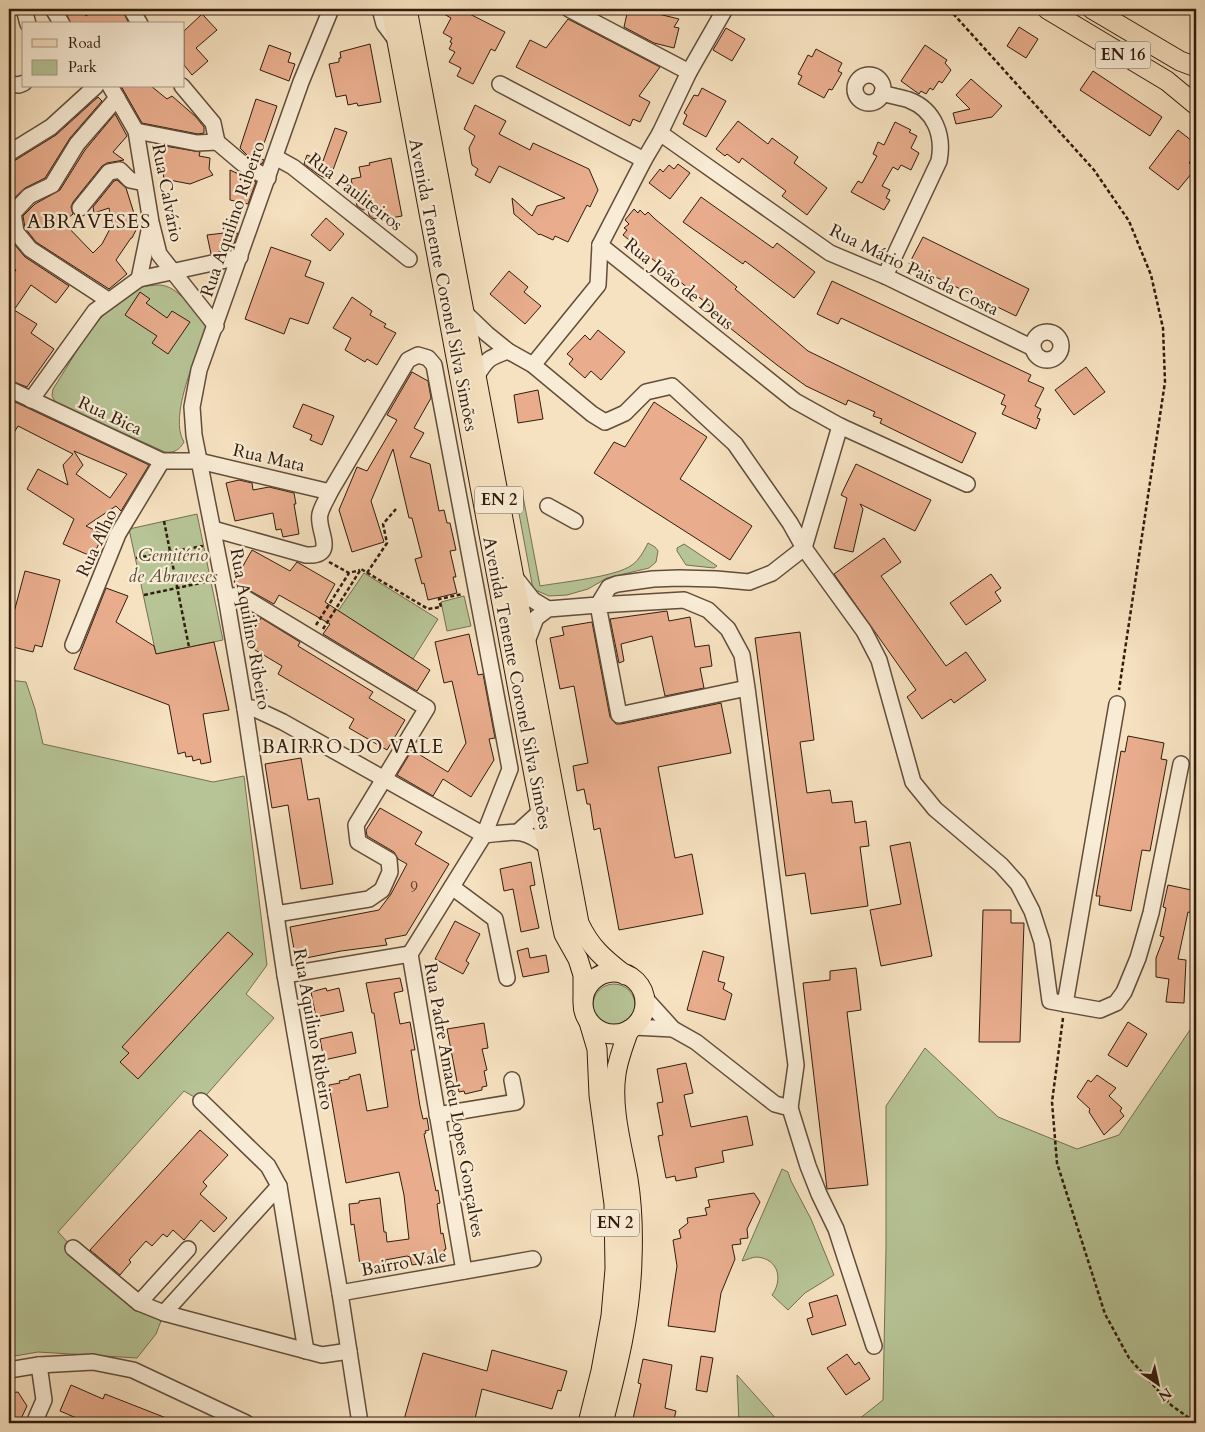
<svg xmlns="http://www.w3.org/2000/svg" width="1205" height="1432" font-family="Cardo,serif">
<rect width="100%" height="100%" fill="#f6e1c0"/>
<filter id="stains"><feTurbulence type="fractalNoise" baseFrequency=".004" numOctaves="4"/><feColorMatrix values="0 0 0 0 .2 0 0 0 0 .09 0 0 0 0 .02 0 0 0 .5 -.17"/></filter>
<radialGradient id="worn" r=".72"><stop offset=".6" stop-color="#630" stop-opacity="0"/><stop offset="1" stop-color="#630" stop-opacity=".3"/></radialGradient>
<!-- green -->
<g fill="#b7c496" stroke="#747052">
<path d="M155 285C159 285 164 285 168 287 180 291 202 317 206 328 197 355 168 417 184 442 179 450 175 453 165 452L56 403 52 396 53 389C76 354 97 309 137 289 142 286 149 286 155 285Z"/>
<path d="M522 491 540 586C562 582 616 577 632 565 639 560 644 551 648 543L655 547 658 551 656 562 649 568 607 578 588 589 567 595 549 596 533 589 515 492Z"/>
<polygon points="197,514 223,640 156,654 129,529"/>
<polygon points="684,544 717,566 714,568 686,565 677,551 677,548"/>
<polygon points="364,573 438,619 413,659 338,611"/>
<polygon points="464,596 471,626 447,631 441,602"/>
<polygon points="9,680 26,682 35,709 43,744 213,782 244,776 267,965 246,994 274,1018 201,1101 184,1091 58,1232 73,1248 164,1313 156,1334 137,1358 38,1352 9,1357"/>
<circle cx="614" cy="1005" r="21"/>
<polygon points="1196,1021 1196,1423 854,1423 883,1400 886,1248 886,1106 925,1048 998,1117 1077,1149 1119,1135"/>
<path d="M782 1169 788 1172 791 1181 811 1219 834 1275 805 1293 788 1310 772 1295C783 1280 779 1259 757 1257 752 1257 747 1260 742 1261Z"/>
<polygon points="737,1375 780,1423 739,1423"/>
</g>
<!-- building -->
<g fill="#e9ad8d" stroke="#311c0e" fill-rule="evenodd">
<polygon points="68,9 82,9 86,16 96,9 122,9 129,24 71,24 65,11"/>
<polygon points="435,9 460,9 505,32 495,51 491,49 473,84 457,76 461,68 449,62 455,52 449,49 452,43 450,42 452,38 443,33 451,18"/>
<polygon points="628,9 638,9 679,19 674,27 679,28 674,48 654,43 624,27"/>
<polygon points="202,14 217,30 196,48 208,61 192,75 184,65 184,31"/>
<polygon points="568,19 660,67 639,96 650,102 640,122 633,119 630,126 516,67 530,40 546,48"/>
<polygon points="1019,27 1038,39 1026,58 1007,46"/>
<polygon points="726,28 745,39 732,61 713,50"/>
<polygon points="370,44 381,102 358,106 357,103 348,105 346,95 336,97 329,64 339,62 339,58 341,58 340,52"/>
<polygon points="269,45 291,53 288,62 295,64 289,81 260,70"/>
<polygon points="925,45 947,60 945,63 951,70 942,83 939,81 933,90 930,88 926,94 921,91 919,94 901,81"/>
<polygon points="816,49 842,63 838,71 842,73 832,90 829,89 824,98 798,84 802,76 798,74 808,55 812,57"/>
<polygon points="1093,71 1162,117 1150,136 1080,90"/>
<polygon points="971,79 1002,106 992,117 956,124 953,113 970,109 956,95"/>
<polygon points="121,86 151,86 167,99 172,96 196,117 204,127 204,133 198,134 142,123"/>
<polygon points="702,88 726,101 706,137 683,124 687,115 684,113 694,95 698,96"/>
<polygon points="98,97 102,101 70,138 45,178 25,188 11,201 9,201 9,162 14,161 56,135"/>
<polygon points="256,99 277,106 259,158 264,160 262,164 248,156 240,148"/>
<polygon points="475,105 506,121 499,134 530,150 533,143 589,169 598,190 590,207 587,205 568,242 555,236 553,240 540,234 539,235 514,214 512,198 532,216 537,206 565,198 499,166 490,183 475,175 478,169 472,165 469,148 475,136 464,129"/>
<polygon points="115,114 127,136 113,152 124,160 107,163 102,166 73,202 71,207 73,214 63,222 93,253 102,244 112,225 109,208 94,213 93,207 114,181 117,180 126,188 138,226 132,238 131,238 116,260 127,274 109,289 36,242 25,228 23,216 35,204 60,190 85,150"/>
<polygon points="738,121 768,144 772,138 798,157 794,163 827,188 807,215 782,196 786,191 742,158 739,163 727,154 725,156 716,149"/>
<polygon points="895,122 911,130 909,132 917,136 911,148 919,153 911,170 901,165 898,170 893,167 882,186 890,190 886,198 890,200 884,210 851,192 858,181 862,183 877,156 873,154 878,142 884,145"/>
<polygon points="335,128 347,132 330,178 325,178 319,175 304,164 307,155 323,161"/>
<polygon points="1178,130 1196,144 1196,154 1189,163 1196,168 1178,190 1149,168"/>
<polygon points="159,145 200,152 199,156 210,158 209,169 213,175 190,184 164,179"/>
<polygon points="391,158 402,216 380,220 379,218 374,219 369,215 368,209 363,210 357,206 351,179 361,177 359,167 370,165 369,163"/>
<polygon points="678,164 690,173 670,199 649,183 660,169 663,172 669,165 674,169"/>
<polygon points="230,170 256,182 248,204 230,200"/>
<polygon points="701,197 773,248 777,243 815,272 794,298 745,261 743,264 683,222"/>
<polygon points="634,209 638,213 640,210 645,215 648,212 655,219 737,287 735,289 808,351 976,433 962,463 880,423 882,419 873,416 875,412 848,400 846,405 806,386 777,365 730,328 733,325 623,235 627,230 624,228 629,224 625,220"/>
<polygon points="326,218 344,234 330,251 311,235"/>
<polygon points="224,233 225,237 238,233 232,249 211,254 207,235"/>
<polygon points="923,237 1029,289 1016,316 909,264"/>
<polygon points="9,238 25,257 69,286 56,303 31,285 14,310 37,324 31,333 54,349 27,387 9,380 9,279 16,270 9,265"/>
<polygon points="271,247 311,261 305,276 324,283 308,324 290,318 284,334 245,319"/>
<polygon points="509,271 528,287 524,292 541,306 525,324 490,294"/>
<polygon points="832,281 1031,375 1028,381 1044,388 1035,406 1041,409 1037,418 1040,419 1036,429 1002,414 1006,406 1001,404 1005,395 1001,393 841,318 838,324 817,314"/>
<polygon points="140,292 150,299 146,303 167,318 172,311 190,322 168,354 152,343 157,336 125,315"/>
<polygon points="352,297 372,311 370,315 386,324 384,327 396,333 377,365 367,359 365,362 345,350 351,338 333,328"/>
<polygon points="598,330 625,352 601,380 591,371 585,378 569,364 573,359 567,354 585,335 590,340"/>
<polygon points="1086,367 1105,392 1074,415 1055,390"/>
<polygon points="412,372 428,381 431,398 414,428 424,433 410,457 430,464 439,511 444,510 447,523 450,523 456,550 450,551 456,577 453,577 457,593 428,600 424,583 422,584 415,559 422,557 412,518 409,518 393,449 371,501 384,542 352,552 339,510 357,467 367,471 397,420 387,415"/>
<polygon points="538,390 543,419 518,423 514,395"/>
<path d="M15 402 149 465 121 511 116 506 86 526 103 534 93 557 63 544 74 519 27 489 38 469 68 485 63 465 73 454 18 426 9 441V418ZM74 451 127 474 110 498 76 474 83 465Z"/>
<polygon points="654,402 707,437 680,479 752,526 730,560 594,473 614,442 625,447"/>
<polygon points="303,404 334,416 322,445 310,440 312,435 293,427"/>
<polygon points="856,464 931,500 915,531 860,504 863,509 853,552 834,548 847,498 841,495"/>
<polygon points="239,480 252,483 253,490 269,487 294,493 296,504 294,504 299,534 283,537 281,529 276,530 273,513 235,521 226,483"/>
<polygon points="884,538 901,562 881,576 946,666 966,652 986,680 954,703 951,699 922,719 907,697 916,690 834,574"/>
<polygon points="252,550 290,571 297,562 335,584 325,602 430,670 417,691 323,634 330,624 279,595 274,604 234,582"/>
<polygon points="25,571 60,580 42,647 35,645 33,652 9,646 9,631"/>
<polygon points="991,574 1001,588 995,592 1001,601 966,625 950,603"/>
<polygon points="106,588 128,596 116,622 154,646 156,654 214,642 229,710 203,714 211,762 201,764 200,759 193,761 192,756 186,757 185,752 178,754 169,705 74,669"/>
<polygon points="667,611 669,621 690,617 695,647 709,645 712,666 700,668 704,688 665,696 652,636 621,644 624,661 619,663 610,619"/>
<polygon points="261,618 300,642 298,646 373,692 369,698 405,720 387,750 349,728 354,719 278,674 282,666 245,644"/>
<polygon points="592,622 610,717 616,724 621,724 721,703 731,753 658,767 675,858 692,854 703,914 619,930 600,828 594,830 590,804 587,804 584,789 577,791 573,766 588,763 574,686 560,689 550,638 564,635 562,627"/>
<polygon points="800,632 814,740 800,742 807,793 830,790 832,803 852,801 855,823 866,821 869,846 860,847 868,906 811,914 805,873 786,876 755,638"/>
<polygon points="469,634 478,675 483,674 495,738 489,739 494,760 471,797 443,779 433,796 397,775 412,750 448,772 466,743 452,681 444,683 435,642"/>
<polygon points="1128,736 1164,743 1161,759 1167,760 1150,851 1142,850 1131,911 1099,905 1100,896 1096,896 1121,751 1125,752"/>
<polygon points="301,758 308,800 319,798 333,884 301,889 288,805 272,808 265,764"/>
<polygon points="380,808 422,832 415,844 449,864 406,935 385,939 387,945 341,951 296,960 290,927 379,910 391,894 407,864 398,859 394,852 367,836 366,830"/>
<polygon points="910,842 932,956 881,966 870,910 901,904 890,846"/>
<polygon points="531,862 535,885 530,886 539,928 521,932 513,889 504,891 500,869"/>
<polygon points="1168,885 1196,891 1193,913 1188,912 1178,959 1186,960 1184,1003 1166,1002 1169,979 1156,977 1156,958 1164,937 1160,936 1166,908 1163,907"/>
<polygon points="983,910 1011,910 1011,923 1024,923 1020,1042 979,1042"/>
<polygon points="455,921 480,934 466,961 469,963 463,974 435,959"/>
<polygon points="228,932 253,954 138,1079 120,1062 129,1053 122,1047"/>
<polygon points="528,948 530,958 546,955 549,972 523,977 517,951"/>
<polygon points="703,951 724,957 718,981 725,983 723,989 732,994 725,1020 687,1010"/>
<polygon points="856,968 861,1010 847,1012 868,1185 827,1189 803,983 830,980 830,971"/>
<polygon points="400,978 403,991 394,993 400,1024 410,1022 415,1050 411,1050 420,1106 423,1119 427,1118 429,1130 425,1131 426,1133 424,1134 436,1191 438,1190 440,1203 437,1204 441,1234 443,1233 446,1249 444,1250 446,1259 412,1265 410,1257 407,1256 385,1260 386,1265 368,1268 367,1264 360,1265 354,1224 351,1225 349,1204 359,1203 359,1201 380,1198 384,1232 386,1232 387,1242 409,1239 404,1195 399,1172 346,1183 329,1085 340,1083 339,1081 349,1079 349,1077 360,1074 367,1111 388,1107 374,1013 372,1013 366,983"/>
<polygon points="326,988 327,991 339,988 344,1011 316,1017 311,992"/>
<polygon points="1128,1022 1147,1034 1127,1067 1108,1055"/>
<polygon points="484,1023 488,1048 482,1049 487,1070 484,1071 487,1086 482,1087 482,1090 465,1094 464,1091 459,1092 447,1029"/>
<polygon points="352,1032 356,1053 324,1060 320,1039"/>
<polygon points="686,1063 693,1093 684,1095 691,1127 747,1116 753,1145 722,1151 724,1162 695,1168 697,1177 676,1181 675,1176 666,1178 658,1136 663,1135 657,1103 663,1102 657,1069"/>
<polygon points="1097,1075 1116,1088 1109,1096 1122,1108 1120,1111 1124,1116 1104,1135 1089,1112 1090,1109 1077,1097 1088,1080 1091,1082"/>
<polygon points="200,1130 228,1155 203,1182 207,1186 200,1194 227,1218 214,1232 201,1220 184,1240 173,1230 167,1237 163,1234 152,1246 146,1241 129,1260 131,1262 120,1275 90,1250"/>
<polygon points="754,1193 760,1202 747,1229 748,1238 740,1239 741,1244 732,1245 735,1259 721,1293 715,1332 668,1326 677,1266 673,1240 681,1238 679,1230 688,1223 687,1218 707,1215 705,1208 710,1207 708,1200"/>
<polygon points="837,1295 846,1325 812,1335 807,1319 813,1317 809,1303"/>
<polygon points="492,1350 567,1371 561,1391 558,1390 552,1409 482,1389 474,1423 403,1423 423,1353 487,1371"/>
<polygon points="847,1354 855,1365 859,1362 870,1379 846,1395 827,1368"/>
<polygon points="701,1356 713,1358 707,1392 696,1390"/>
<polygon points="643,1359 672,1365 665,1408 676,1411 673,1423 632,1423 641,1384 638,1383"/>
<polygon points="71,1385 103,1399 105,1394 179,1423 88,1423 60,1411"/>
<polygon points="18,1392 27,1406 19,1423 9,1423 9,1393"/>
</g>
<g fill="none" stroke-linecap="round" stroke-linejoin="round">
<!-- minor casing -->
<g stroke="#624d3a" stroke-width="18">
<g id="minor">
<polyline points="24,9 28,24"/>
<polyline points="53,9 62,24"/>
<polyline points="131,9 140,24"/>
<polyline points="331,9 301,82 199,370 192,407 194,435 226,597 245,709 285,975 340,1293 360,1423"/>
<polyline points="380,9 384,24 396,40"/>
<polyline points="569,9 689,72"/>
<polyline points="725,9 689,72 660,133 644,160 600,245 795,401 840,426 967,484"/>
<circle cx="869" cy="89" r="14"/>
<polyline points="9,84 19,85 24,83"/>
<polyline points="500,84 644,160"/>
<polyline points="110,86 136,131 151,222 159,254 216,326"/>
<polyline points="182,86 213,123 217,142"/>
<path d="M882 93C891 96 900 97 909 100 935 110 944 136 939 161L885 276"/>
<polyline points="136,131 197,143 217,142 243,164 268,178"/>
<polyline points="660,133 830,253 885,276 1033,348"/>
<polyline points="9,153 51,127 96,86"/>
<polyline points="275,157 293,167 409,259"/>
<polyline points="80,208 109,172 120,170 130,180 144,183"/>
<polyline points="9,210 13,213 16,232 30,249 108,300"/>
<polyline points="13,213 29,196 52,185 77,144 117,98"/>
<polyline points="139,279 150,226"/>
<polyline points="464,312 487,334 508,351 533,365 592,414 605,422 625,413 646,392 672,386 735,444 790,523 804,548 864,631 879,660 913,782 935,809 1001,865 1018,884 1032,911 1042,942 1050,1001 1100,1010 1116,1003 1124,992 1138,958 1151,913 1181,764"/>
<circle cx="1047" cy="346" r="14"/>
<polyline points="533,365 598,285 600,245"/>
<path d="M476 377C487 359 488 358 508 351"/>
<polyline points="9,389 162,461 199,461 330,492"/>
<polyline points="31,400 95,311 139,279 240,257"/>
<polyline points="548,506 575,521"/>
<path d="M213 529 306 555C339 557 316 530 320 514 322 506 327 499 330 492L408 360 418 355 428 358 434 365 510 769 484 835 410 954 464 1271"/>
<polyline points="514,576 533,600 548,609"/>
<polyline points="226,597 240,595 427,708 356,825 358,842 389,860 390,872 382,890 369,899 276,914"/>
<polyline points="526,644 536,618 548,609 598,605 609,587 617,584 653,579 679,578 716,579 749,582 772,573 804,548 840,426"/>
<polyline points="73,645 118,534 162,461"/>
<polyline points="747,688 619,715 598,605 684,600 708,610 728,629 742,655 747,688 796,1065 790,1108"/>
<path d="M245 709 253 708 283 722 484 835C513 832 523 827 547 847"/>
<polyline points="519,831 541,811"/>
<polyline points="452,887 495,919 507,978"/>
<polyline points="285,975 410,954"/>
<polyline points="644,997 673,1029 696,1042 775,1104 790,1108 808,1166 819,1194 836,1229 874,1346"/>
<polyline points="1065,1004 1117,704"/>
<polyline points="634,1027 673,1029"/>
<polyline points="201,1101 268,1166 279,1186 306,1351"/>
<polyline points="437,1115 516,1102 512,1080"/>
<polyline points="73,1248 139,1303 164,1313 322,1355 349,1351"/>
<polyline points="340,1293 533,1259"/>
<polyline points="139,1303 188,1249"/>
<polyline points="164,1313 279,1186"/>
<polyline points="9,1370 39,1365 93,1362 133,1370 246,1423"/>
<polyline points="34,1423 44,1400 39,1365"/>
</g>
</g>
<!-- major casing -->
<g stroke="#311c0e" stroke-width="21">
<g id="major">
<polyline points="391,9 561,920 564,934 578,959 583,975 583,1000"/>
<path d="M407 9 579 923C590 947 604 959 625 975"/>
<polyline points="1047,9 1167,81 1196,105"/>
<polyline points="1092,9 1180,61 1196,67"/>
<circle cx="614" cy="1003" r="31"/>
<polyline points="588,1423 601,1371 611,1316 615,1269 614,1204 599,1095 597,1049 589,1022"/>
<path d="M603 1423C617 1369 631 1315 632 1259 633 1234 632 1204 628 1179 622 1146 611 1108 616 1074 618 1059 624 1044 629 1030"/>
</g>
</g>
<!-- path -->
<g stroke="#311c0e" stroke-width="2.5" stroke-dasharray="4 2.5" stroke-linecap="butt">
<polyline points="949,9 1094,170 1129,221 1151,275 1163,328 1165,382 1119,690"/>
<polyline points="164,521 189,647"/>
<polyline points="136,558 203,546"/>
<polyline points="329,562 349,573 360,570"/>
<polyline points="367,573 387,543 383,524 396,509"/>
<polyline points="144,595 210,581"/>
<polyline points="316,625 349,573"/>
<polyline points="323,629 361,569 428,609 441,607 439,599 463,594"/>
<polyline points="1063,1018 1052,1102 1057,1163 1105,1314 1129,1358 1171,1405 1196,1423"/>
</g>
<!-- minor -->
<use href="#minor" stroke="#f9ecd6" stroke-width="15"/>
<!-- major -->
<use href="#major" stroke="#f6e1c0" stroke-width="19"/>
</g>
<g text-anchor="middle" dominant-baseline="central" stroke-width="4.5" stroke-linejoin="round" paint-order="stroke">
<!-- number labels -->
<g font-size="15" fill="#5f402e">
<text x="414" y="887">9</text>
</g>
<!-- shield labels -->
<g fill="#f9ecd6" stroke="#6d5a4a" stroke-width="1">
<rect x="1095.5" y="41.5" width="55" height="27" rx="4"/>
<rect x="475" y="486.5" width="48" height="27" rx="4"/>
<rect x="591" y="1209.5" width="48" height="27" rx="4"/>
</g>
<g font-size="16" font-weight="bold" fill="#311c0e">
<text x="1123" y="55">EN 16</text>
<text x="499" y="500">EN 2</text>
<text x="615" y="1223">EN 2</text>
</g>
<!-- street labels -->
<g font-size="18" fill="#311c0e" stroke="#f9ecd6">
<text transform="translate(355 192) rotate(38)">Rua Pauliteiros</text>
<text transform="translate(167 193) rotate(79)">Rua Calvário</text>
<text transform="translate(233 219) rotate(-71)">Rua Aquilino Ribeiro</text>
<text transform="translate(914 270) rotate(26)">Rua Mário Pais da Costa</text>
<text transform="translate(679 284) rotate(39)">Rua João de Deus</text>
<text transform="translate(443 285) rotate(79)">Avenida Tenente Coronel Silva Simões</text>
<text transform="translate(110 416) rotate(25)">Rua Bica</text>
<text transform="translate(269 458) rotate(13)">Rua Mata</text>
<text transform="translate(97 543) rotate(-65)">Rua Alho</text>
<text transform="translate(250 629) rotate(80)">Rua Aquilino Ribeiro</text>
<text transform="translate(517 683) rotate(79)">Avenida Tenente Coronel Silva Simões</text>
<text transform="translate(313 1029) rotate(80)">Rua Aquilino Ribeiro</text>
<text transform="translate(454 1100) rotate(80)">Rua Padre Amadeu Lopes Gonçalves</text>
<text transform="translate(404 1263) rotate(-10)">Bairro Vale</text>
</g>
<!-- park labels -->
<g font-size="18" font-style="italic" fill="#594e37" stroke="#f9ecd6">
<text x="173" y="555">Cemitério<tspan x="173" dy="21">de Abraveses</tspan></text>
</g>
<!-- neighbourhood labels -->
<g font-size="19" letter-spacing="1" fill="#311c0e" stroke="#f9ecd6">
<text x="353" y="747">BAIRRO DO VALE</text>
</g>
<!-- quarter labels -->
<g font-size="20" letter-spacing="1" fill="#311c0e" stroke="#f9ecd6">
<text x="89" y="221">ABRAVESES</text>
</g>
</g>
<!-- margin -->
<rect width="1205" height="1432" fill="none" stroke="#f6e1c0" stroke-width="30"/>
<rect x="10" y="10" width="1185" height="1412" fill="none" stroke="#311c0e" stroke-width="2.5"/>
<rect x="15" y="15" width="1175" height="1402" fill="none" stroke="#311c0e"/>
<!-- legend -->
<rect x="22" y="22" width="162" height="65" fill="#f9ecd6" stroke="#a99986"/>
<rect x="32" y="39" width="25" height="8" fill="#f6e1c0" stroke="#a99986"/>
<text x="68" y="48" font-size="15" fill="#311c0e">Road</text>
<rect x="32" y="60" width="25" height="15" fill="#b7c496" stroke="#a99986"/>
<text x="68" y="72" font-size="15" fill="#311c0e">Park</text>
<!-- north arrow -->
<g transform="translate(1158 1384) rotate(146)" stroke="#f9ecd6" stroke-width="4" paint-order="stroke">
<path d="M0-4L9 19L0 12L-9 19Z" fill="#311c0e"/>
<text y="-8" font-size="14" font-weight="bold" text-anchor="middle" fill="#311c0e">N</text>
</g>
<rect width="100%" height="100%" filter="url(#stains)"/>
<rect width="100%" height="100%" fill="url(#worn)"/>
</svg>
